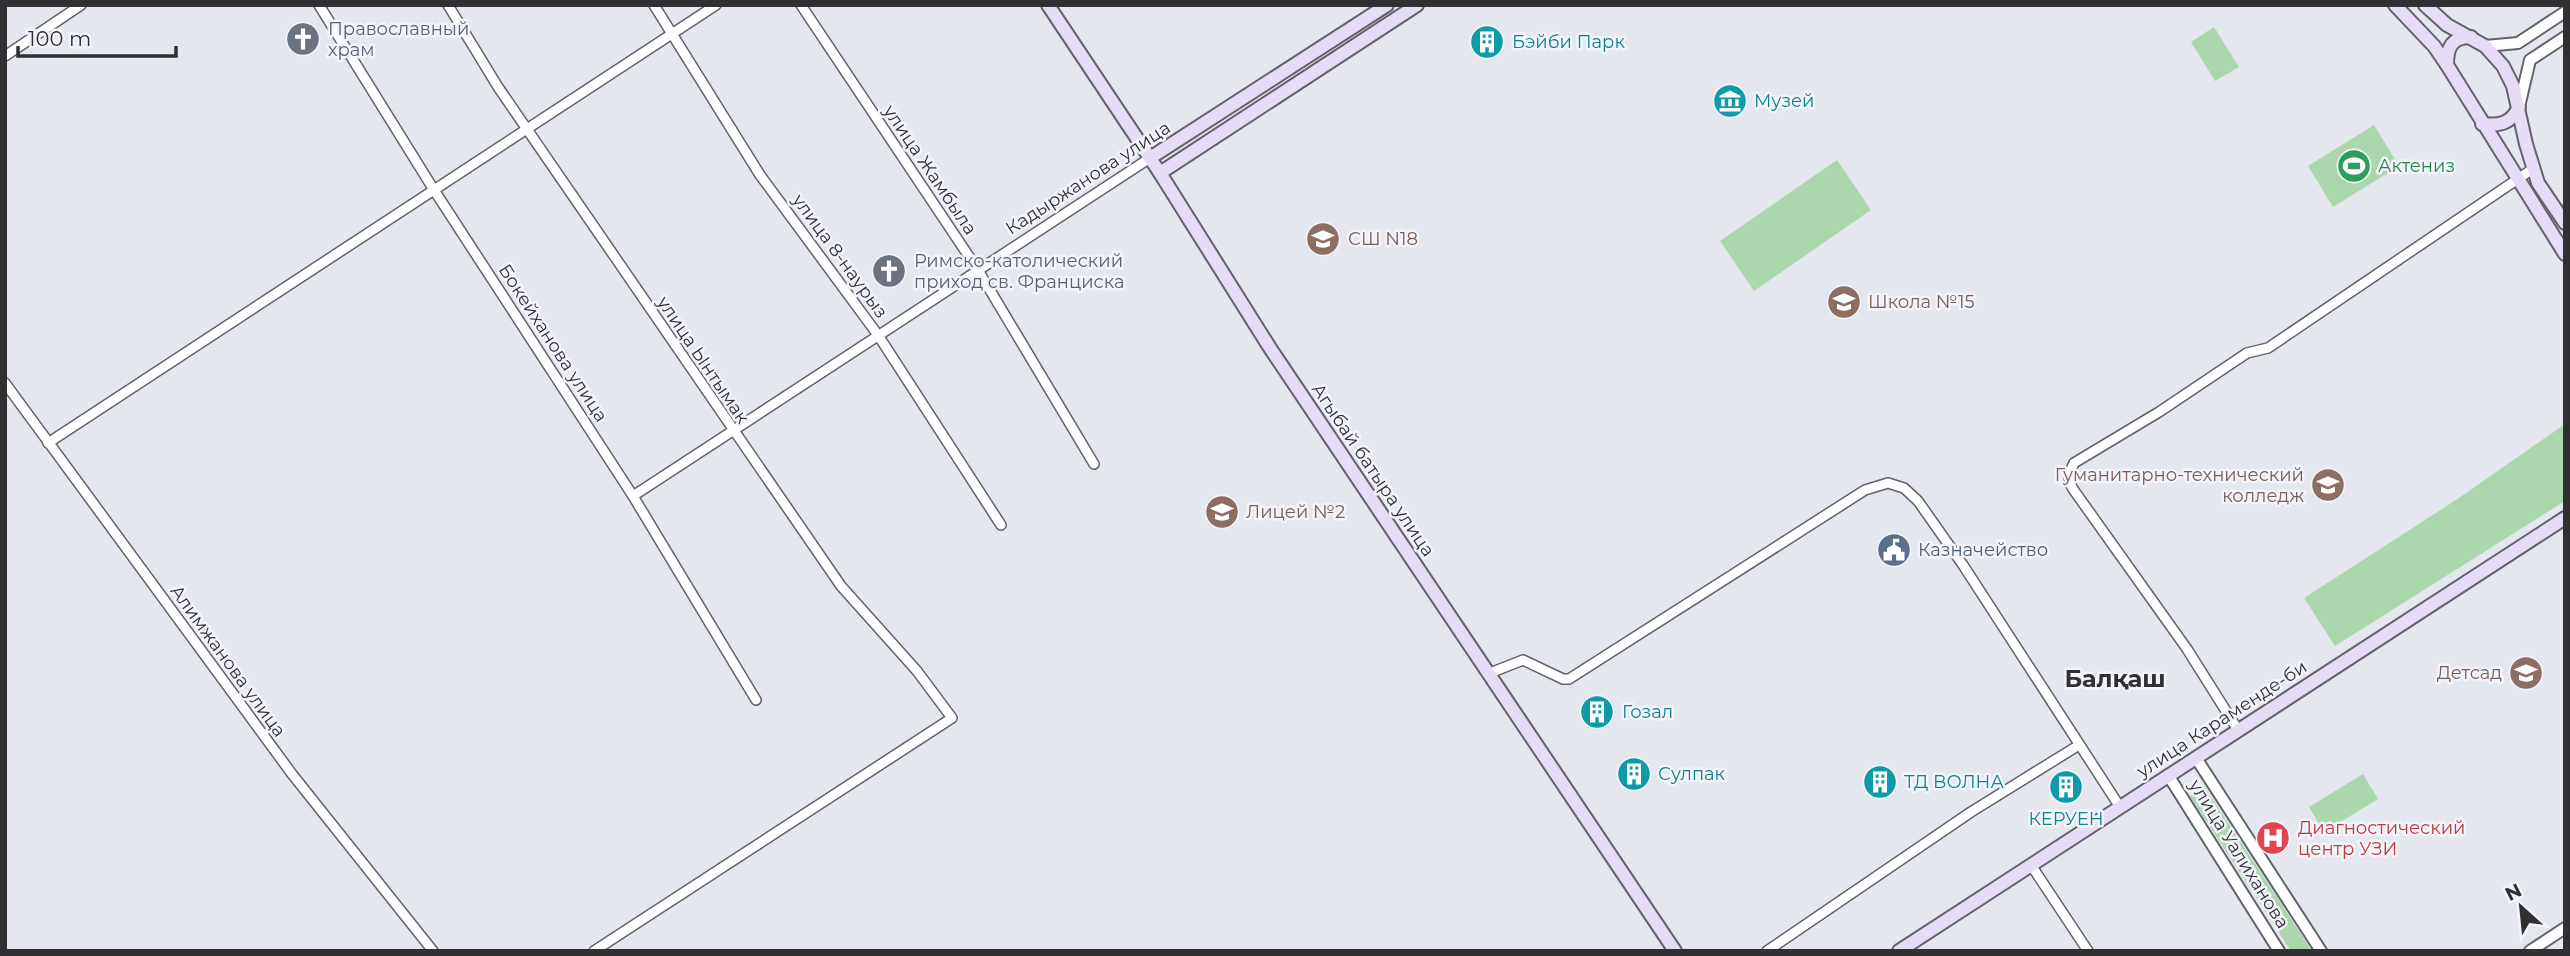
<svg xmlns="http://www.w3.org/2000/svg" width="2570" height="956" font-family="Montserrat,sans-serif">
<rect width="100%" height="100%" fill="#e5e7ee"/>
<!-- green -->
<g fill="#abd7ac">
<polygon points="2214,27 2239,67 2215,81 2191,42"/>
<polygon points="2374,125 2399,166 2333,207 2308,166"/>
<polygon points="1837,160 1871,210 1754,291 1720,241"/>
<polygon points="2565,424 2565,501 2335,646 2304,598 2459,498"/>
<polygon points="2363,774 2378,799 2324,832 2309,807"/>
<polygon points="2204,786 2312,951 2291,951 2190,796"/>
</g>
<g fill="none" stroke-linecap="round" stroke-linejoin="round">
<!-- minor casing -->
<g stroke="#616369" stroke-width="12">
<g id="minor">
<polyline points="319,5 434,190 633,496 756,700"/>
<polyline points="448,5 498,87 841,586 917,671 952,718 594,951"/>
<polyline points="654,5 760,175 878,335 1001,525"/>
<polyline points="801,5 978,270 1094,464"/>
<polyline points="5,56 81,5"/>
<polyline points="5,383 292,774 433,951"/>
<polyline points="48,443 716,5"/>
<polyline points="633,496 1150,158"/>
<polyline points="1490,673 1523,660 1563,679 1569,679 1865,490 1888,483 1904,488 1918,501 1963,565 2120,807"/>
<path d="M2238 730 2187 649 2073 489C2067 479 2069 473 2074 463L2159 412 2247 353 2268 348 2534 168"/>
<polyline points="2031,865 2088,951"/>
<polyline points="1767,951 1971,812 2079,745"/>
</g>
</g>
<!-- tertiary casing -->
<g stroke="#616369" stroke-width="14">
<g id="tertiary">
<polyline points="2485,46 2518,43 2565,12"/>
<polyline points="2519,107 2530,60 2565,37"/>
<polyline points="2196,758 2321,951"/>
<polyline points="2168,775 2279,951"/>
<polyline points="2530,951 2565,928"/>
</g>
</g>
<!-- secondary casing -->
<g stroke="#616369" stroke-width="16">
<g id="secondary">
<polyline points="1048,5 1160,173 1270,348 1675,951"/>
<polyline points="2395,5 2434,46 2447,65 2565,254"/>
<polyline points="2425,5 2447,25 2485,46 2503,66 2513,86 2526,144 2538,183 2565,223"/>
<path d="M2447 65C2447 47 2452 37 2471 37"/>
<path d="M2482 124C2499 126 2511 124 2519 107"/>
<polyline points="1150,158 1387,5"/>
<polyline points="1160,173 1417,5"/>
<polyline points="1899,951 2565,518"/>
</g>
</g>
<!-- minor -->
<use href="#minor" stroke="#fff" stroke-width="9"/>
<!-- tertiary -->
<use href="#tertiary" stroke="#fff" stroke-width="10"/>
<!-- secondary -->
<use href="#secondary" stroke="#e7dcf5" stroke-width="12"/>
</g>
<!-- icons -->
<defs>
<g id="church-disc" transform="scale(1.75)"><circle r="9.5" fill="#6b7280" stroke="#f3f4fb"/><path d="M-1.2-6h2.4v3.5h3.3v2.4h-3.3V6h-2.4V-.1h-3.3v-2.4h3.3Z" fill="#fff"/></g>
<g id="building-disc" transform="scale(1.75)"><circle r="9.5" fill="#0f9aa8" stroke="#f3f4fb"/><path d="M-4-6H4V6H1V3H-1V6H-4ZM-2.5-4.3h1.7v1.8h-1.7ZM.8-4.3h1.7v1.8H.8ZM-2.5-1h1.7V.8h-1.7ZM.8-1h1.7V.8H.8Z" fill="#fff"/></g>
<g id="museum-disc" transform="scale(1.75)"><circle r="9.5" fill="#0f9aa8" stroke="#f3f4fb"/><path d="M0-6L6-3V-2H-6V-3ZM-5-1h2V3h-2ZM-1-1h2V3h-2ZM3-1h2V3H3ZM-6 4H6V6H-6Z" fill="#fff"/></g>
<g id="stadium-disc" transform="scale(1.75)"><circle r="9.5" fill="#2e9e5b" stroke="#f3f4fb"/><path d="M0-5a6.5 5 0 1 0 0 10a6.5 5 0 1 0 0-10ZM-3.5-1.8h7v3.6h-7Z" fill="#fff"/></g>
<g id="school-disc" transform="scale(1.75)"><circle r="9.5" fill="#8d6e63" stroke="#f3f4fb"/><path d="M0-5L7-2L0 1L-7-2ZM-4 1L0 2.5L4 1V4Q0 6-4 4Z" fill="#fff"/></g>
<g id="university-disc" transform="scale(1.75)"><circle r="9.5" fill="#8d6e63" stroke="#f3f4fb"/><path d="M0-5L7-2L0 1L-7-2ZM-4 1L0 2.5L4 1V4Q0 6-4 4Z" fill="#fff"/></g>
<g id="civic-disc" transform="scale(1.75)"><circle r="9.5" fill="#5c6f8a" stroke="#f3f4fb"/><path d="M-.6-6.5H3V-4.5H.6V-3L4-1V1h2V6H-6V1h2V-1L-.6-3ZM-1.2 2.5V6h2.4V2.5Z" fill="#fff"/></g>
<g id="hospital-disc" transform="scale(1.75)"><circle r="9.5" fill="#e0444e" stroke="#f3f4fb"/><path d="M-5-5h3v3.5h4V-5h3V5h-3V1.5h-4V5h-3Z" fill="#fff"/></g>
</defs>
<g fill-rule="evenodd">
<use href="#church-disc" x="303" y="39"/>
<use href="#building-disc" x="1487" y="42"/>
<use href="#museum-disc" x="1730" y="101"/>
<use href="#stadium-disc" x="2354" y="166"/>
<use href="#school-disc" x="1323" y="239"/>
<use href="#church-disc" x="889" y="271"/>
<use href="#school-disc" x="1844" y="302"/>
<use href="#university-disc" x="2328" y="485"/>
<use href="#school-disc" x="1222" y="512"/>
<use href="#civic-disc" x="1894" y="550"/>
<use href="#school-disc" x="2526" y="673"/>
<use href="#building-disc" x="1597" y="712"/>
<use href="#building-disc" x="1634" y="774"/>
<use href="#building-disc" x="1880" y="782"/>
<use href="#building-disc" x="2066" y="787"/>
<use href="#hospital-disc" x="2273" y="838"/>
</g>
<g text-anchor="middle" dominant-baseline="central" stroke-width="5" stroke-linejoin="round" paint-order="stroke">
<!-- worship labels -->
<g font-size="18" fill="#5b616d" stroke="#f3f4fb" text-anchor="start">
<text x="328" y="29">Православный<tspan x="328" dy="21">храм</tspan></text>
<text x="914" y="261">Римско-католический<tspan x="914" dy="21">приход св. Франциска</tspan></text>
</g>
<!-- culture labels -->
<g font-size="18" fill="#0d838f" stroke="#f3f4fb" text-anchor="start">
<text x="1512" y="42">Бэйби Парк</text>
<text x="1754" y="101">Музей</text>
<text x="1622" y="712">Гозал</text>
<text x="1658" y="774">Сулпак</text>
<text x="1904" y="782">ТД ВОЛНА</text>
<text x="2066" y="819" text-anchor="middle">КЕРУЕН</text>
</g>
<!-- leisure labels -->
<g font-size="18" fill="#27864d" stroke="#f3f4fb" text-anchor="start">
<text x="2378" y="166">Актениз</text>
</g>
<!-- street labels -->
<g font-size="18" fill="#303033" stroke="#f3f4fb">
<text transform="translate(930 170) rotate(56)">улица Жамбыла</text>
<text transform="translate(1088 178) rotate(-33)">Кадыржанова улица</text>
<text transform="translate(840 256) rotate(54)">улица 8-наурыз</text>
<text transform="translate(553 343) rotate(57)">Бокейханова улица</text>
<text transform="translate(703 360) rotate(56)">улица Ынтымак</text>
<text transform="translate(1373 470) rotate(56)">Агыбай батыра улица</text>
<text transform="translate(228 661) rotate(54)">Алимжанова улица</text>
<text transform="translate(2222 719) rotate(-33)">улица Караменде-би</text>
<text transform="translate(2239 854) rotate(58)">улица Уалиханова</text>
</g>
<!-- education labels -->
<g font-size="18" fill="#785e54" stroke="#f3f4fb" text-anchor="start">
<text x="1348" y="239">СШ N18</text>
<text x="1868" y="302">Школа №15</text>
<text x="2304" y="475" text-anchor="end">Гуманитарно-технический<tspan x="2304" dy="21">колледж</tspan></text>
<text x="1246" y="512">Лицей №2</text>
<text x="2502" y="673" text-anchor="end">Детсад</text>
</g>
<!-- service labels -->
<g font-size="18" fill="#4e5e75" stroke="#f3f4fb" text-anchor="start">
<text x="1918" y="550">Казначейство</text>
</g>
<!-- health labels -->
<g font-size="18" fill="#be3a42" stroke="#f3f4fb" text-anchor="start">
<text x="2298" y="828">Диагностический<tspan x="2298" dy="21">центр УЗИ</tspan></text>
</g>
<!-- district labels -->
<g font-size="24" font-weight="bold" fill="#303033" stroke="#f3f4fb">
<text x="2115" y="678">Балқаш</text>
</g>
</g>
<!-- border -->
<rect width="2570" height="956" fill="none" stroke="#303033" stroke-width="14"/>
<!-- north arrow -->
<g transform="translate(2521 907) rotate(333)" stroke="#f3f4fb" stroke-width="5" paint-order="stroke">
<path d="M0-5L12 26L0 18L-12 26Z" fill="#303033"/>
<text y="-10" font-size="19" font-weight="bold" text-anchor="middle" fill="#303033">N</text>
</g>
<!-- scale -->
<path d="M18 46v10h158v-10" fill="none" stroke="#303033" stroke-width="3.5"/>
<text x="28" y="46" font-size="21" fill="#303033" stroke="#f3f4fb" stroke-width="5" paint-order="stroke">100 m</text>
</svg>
